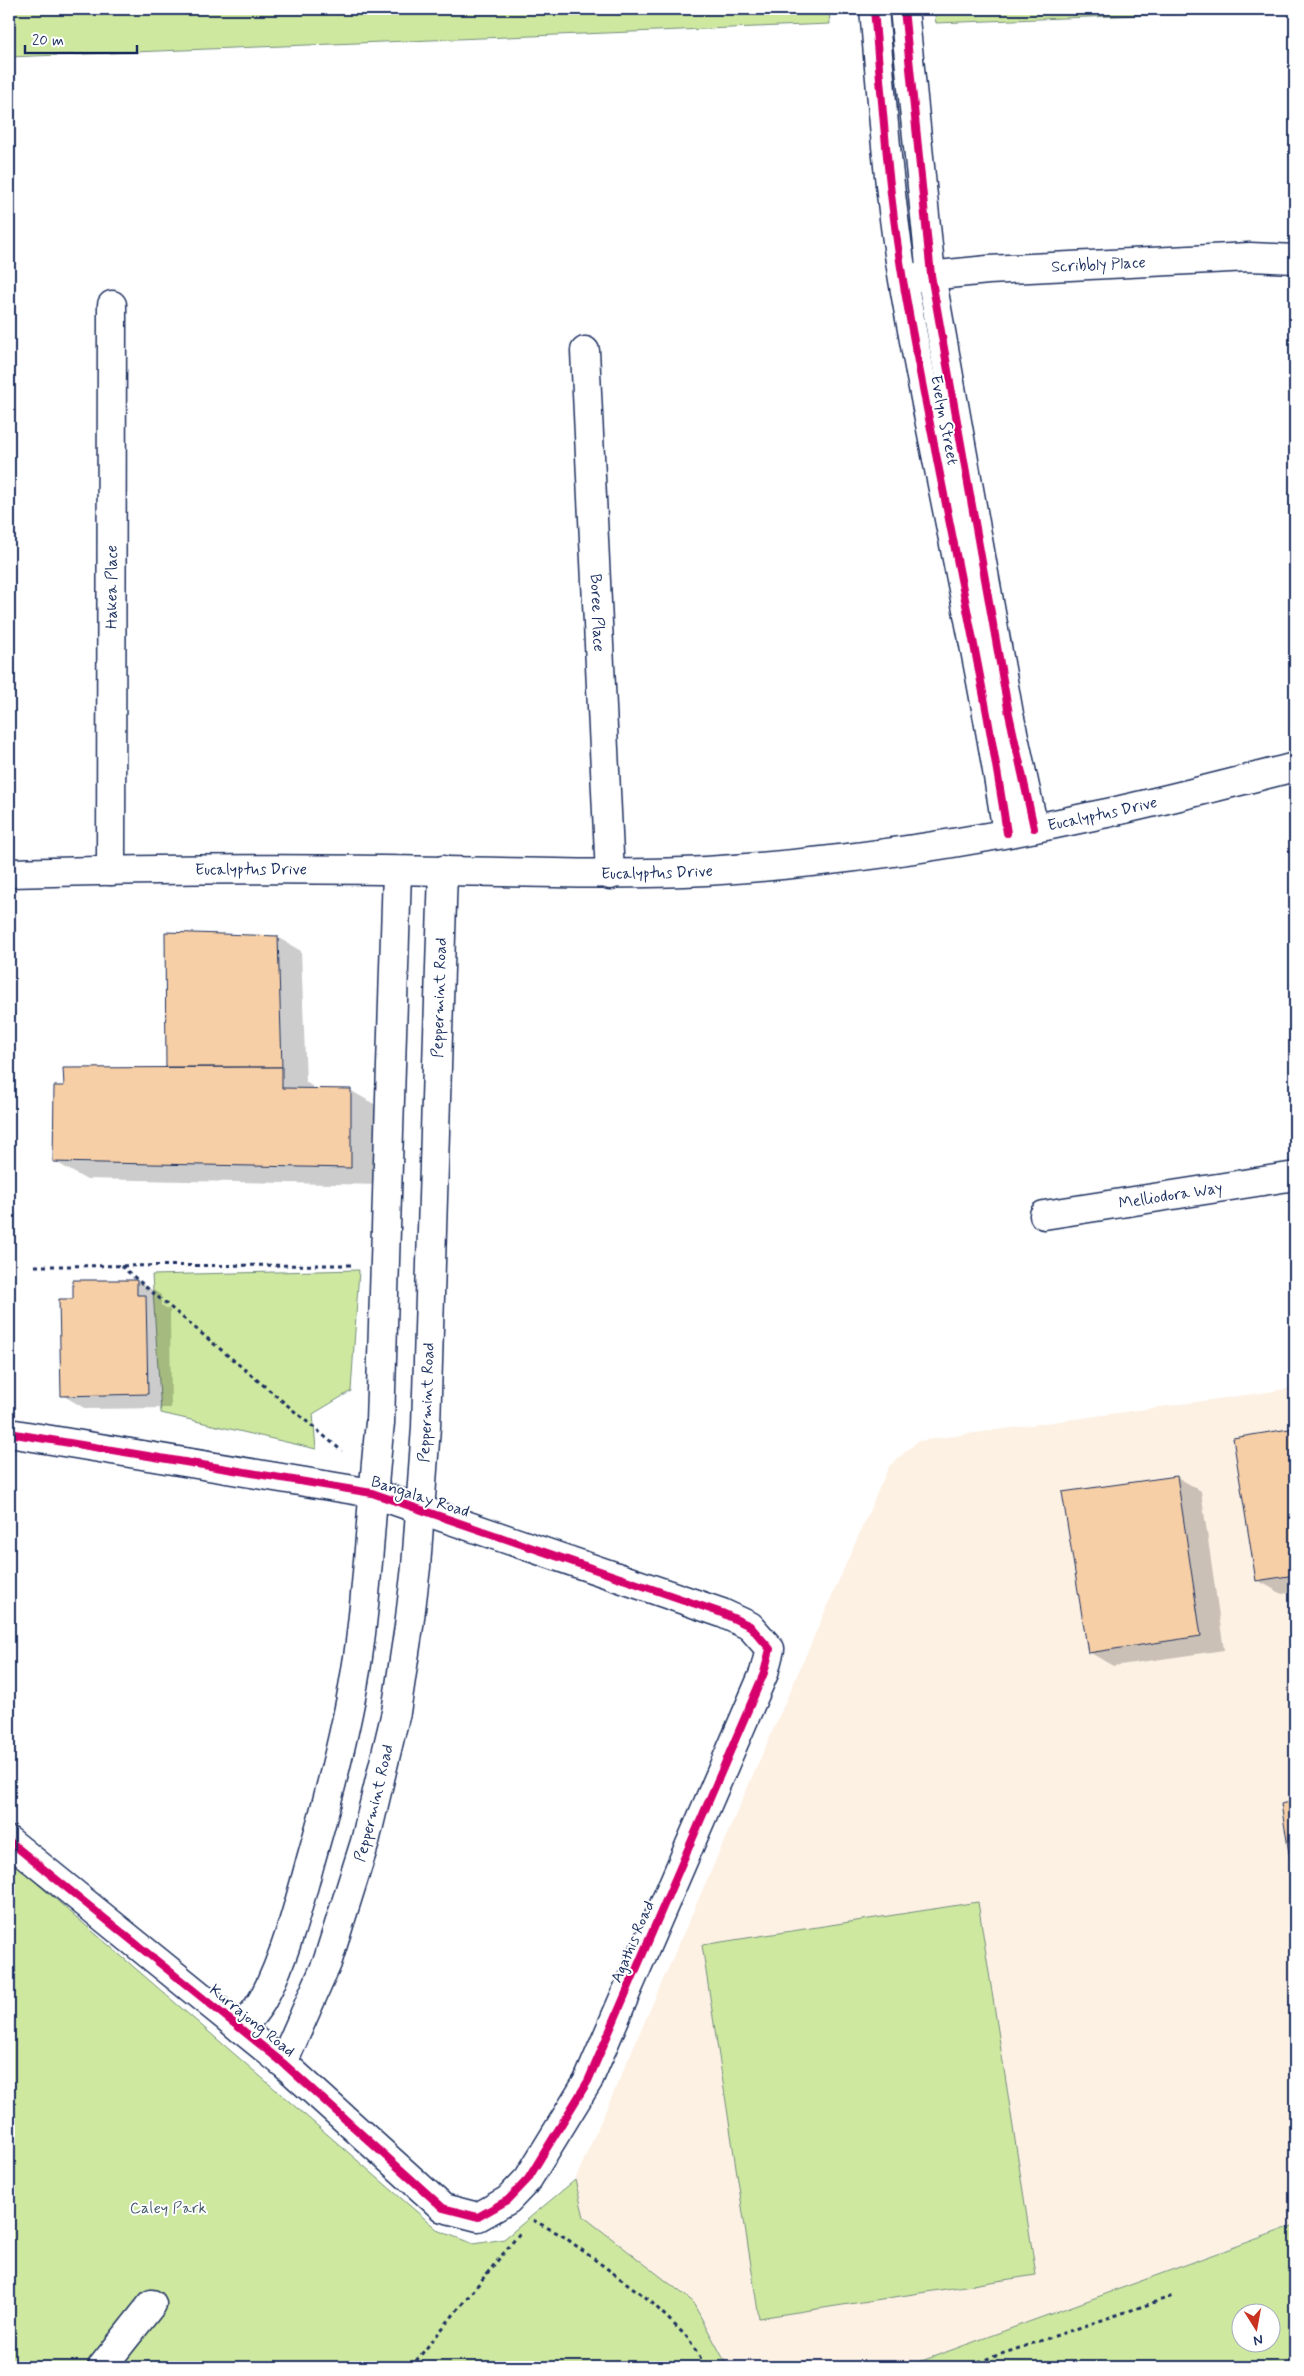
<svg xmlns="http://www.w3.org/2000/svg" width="1304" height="2376" font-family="Mynerve,sans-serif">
<rect width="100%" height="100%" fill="#fff"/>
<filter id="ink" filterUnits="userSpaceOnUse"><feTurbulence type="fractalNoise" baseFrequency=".02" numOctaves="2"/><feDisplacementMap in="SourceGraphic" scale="10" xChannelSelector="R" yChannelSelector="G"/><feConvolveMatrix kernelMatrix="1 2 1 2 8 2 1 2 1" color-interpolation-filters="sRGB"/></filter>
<g filter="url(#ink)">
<!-- built -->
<polygon fill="#fdf1e4" points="1295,1388 1295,2224 905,2367 728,2367 692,2301 584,2217 575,2180 889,1466 918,1441"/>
<!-- green -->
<g fill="#cee99f" stroke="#748c7e" fill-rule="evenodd">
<polygon points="9,9 829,9 830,24 9,57"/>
<polygon points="934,9 1295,9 936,23"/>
<polygon points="359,1270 351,1391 313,1414 316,1449 161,1413 152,1275"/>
<polygon points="9,1859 439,2231 474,2244 504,2239 575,2180 584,2217 692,2301 728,2367 9,2367"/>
<polygon points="978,1902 1036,2275 759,2318 702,1945"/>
<path d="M1295 2225V2367H905ZM1242 2314H1272V2344H1242Z"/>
</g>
<!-- shadow -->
<g fill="#0003">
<polygon points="277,937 301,951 306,1082 313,1087 313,1090 350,1090 381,1108 382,1185 85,1179 54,1161 65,1087 172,1069 168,1066"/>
<polygon points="137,1281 161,1295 161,1305 170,1310 171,1408 86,1409 62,1395 74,1300"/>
<polygon points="1295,1429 1295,1592 1282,1594 1257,1580 1234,1439"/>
<polygon points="1177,1477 1201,1491 1224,1650 1113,1666 1089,1652"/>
<polygon points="1295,1802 1295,1883 1282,1805"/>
</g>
<!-- building -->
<g fill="#f7cfa6" stroke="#1b2f5e">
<polygon points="165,932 278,936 282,1067 166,1067"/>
<polygon points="282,1067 282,1088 351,1089 351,1168 53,1162 54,1086 64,1086 63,1068"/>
<polygon points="73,1280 137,1280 137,1295 146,1295 148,1394 61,1396 59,1299 73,1299"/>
<polygon points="1295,1428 1295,1575 1256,1581 1233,1438"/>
<polygon points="1177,1476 1201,1636 1088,1653 1062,1492"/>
<polygon points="1295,1801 1295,1890 1281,1804"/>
</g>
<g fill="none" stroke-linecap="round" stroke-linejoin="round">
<!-- street casing -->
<g stroke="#1b2f5e" stroke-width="31">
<g id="street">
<path id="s1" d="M908 278 988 270 1250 257 1295 259"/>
<path id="s2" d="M585 351 610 875"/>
<path id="s3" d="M111 871 112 305"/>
<path id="s4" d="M1044 1215 1295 1176"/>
<polyline points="9,1433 372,1493 722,1613 750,1626 770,1649 764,1673 588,2081 528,2179 508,2200 478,2217 443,2208 283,2063 9,1841"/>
<path d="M241 2029C248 2019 258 2009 263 1999 285 1958 299 1904 311 1859 330 1793 348 1725 358 1657 369 1579 371 1501 380 1423L397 871"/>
<path id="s5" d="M283 2063 327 1963 365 1842 396 1712 409 1626 416 1567 426 1427 443 870"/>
<polyline points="102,2367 152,2304"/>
</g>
</g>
<!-- secondary casing -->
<g stroke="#1b2f5e" stroke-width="31">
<g id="secondary">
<path d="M874 9C882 99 888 191 903 280 935 465 979 648 1007 833"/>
<polyline points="904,9 931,275 1009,714 1034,828"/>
<path id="s6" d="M9 873C154 869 300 868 445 871 533 872 618 876 706 871 835 863 966 844 1093 816 1160 802 1228 784 1295 767"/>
</g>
</g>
<!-- path -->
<g stroke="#1b2f5e" stroke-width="3" stroke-dasharray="4 4" stroke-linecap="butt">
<polyline points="35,1266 351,1265"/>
<polyline points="121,1266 342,1451"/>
<polyline points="533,2220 563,2236 648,2299 687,2337 706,2367"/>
<polyline points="411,2367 520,2233"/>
<polyline points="963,2367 1173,2296"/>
</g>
<!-- street -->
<use href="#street" stroke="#fff" stroke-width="28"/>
<!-- secondary -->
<use href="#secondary" stroke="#fff" stroke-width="28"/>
<!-- cycleway casing -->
<g stroke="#fff" stroke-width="11">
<g id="cycleway">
<path d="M874 9C882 99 888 191 903 280 935 465 979 648 1007 833"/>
<polyline points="904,9 931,275 1009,714 1034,828"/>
<polyline points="9,1433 372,1493 722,1613 750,1626 770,1649 764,1673 588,2081 528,2179 508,2200 478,2217 443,2208 283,2063 9,1841"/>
</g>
</g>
<!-- cycleway -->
<use href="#cycleway" stroke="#d6006c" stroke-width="8"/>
</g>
</g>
<g text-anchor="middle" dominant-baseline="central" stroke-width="4" stroke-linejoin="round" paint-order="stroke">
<!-- street labels -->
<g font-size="16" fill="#1b2f5e" stroke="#fff">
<text stroke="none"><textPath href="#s1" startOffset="191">Scribbly Place</textPath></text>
<text transform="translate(944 420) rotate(79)">Evelyn Street</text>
<text stroke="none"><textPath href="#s3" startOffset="284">Hakea Place</textPath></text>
<text stroke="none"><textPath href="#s2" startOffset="262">Boree Place</textPath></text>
<text stroke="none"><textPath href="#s6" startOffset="1098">Eucalyptus Drive</textPath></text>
<text stroke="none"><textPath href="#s6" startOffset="242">Eucalyptus Drive</textPath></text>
<text stroke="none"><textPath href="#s6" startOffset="648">Eucalyptus Drive</textPath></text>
<text stroke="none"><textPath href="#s5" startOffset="1086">Peppermint Road</textPath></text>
<text stroke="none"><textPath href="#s4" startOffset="128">Melliodora Way</textPath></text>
<text stroke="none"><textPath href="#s5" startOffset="681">Peppermint Road</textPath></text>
<text transform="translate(420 1497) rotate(18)">Bangalay Road</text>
<text stroke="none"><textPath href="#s5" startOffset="276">Peppermint Road</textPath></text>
<text transform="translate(633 1942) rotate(-67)">Agathis Road</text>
<text transform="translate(252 2021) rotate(39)">Kurrajong Road</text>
</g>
<!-- park labels -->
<g font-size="16" fill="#485e6e" stroke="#fff">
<text x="168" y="2208">Caley Park</text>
</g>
</g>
<!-- margin -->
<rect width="1304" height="2376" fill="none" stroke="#fff" stroke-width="30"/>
<rect x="15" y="15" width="1274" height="2346" fill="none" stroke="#1b2f5e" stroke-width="2" filter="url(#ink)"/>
<!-- north arrow -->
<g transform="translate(1256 2328) rotate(169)"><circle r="24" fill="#ffffff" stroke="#a4acbf"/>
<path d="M0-4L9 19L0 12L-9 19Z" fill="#c8321e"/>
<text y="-8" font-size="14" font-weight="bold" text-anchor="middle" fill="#1b2f5e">N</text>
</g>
<!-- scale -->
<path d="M25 45v8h112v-8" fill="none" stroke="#1b2f5e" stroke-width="2.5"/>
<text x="32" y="45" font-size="15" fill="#1b2f5e" stroke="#ffffff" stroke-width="4" paint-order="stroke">20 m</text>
</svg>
